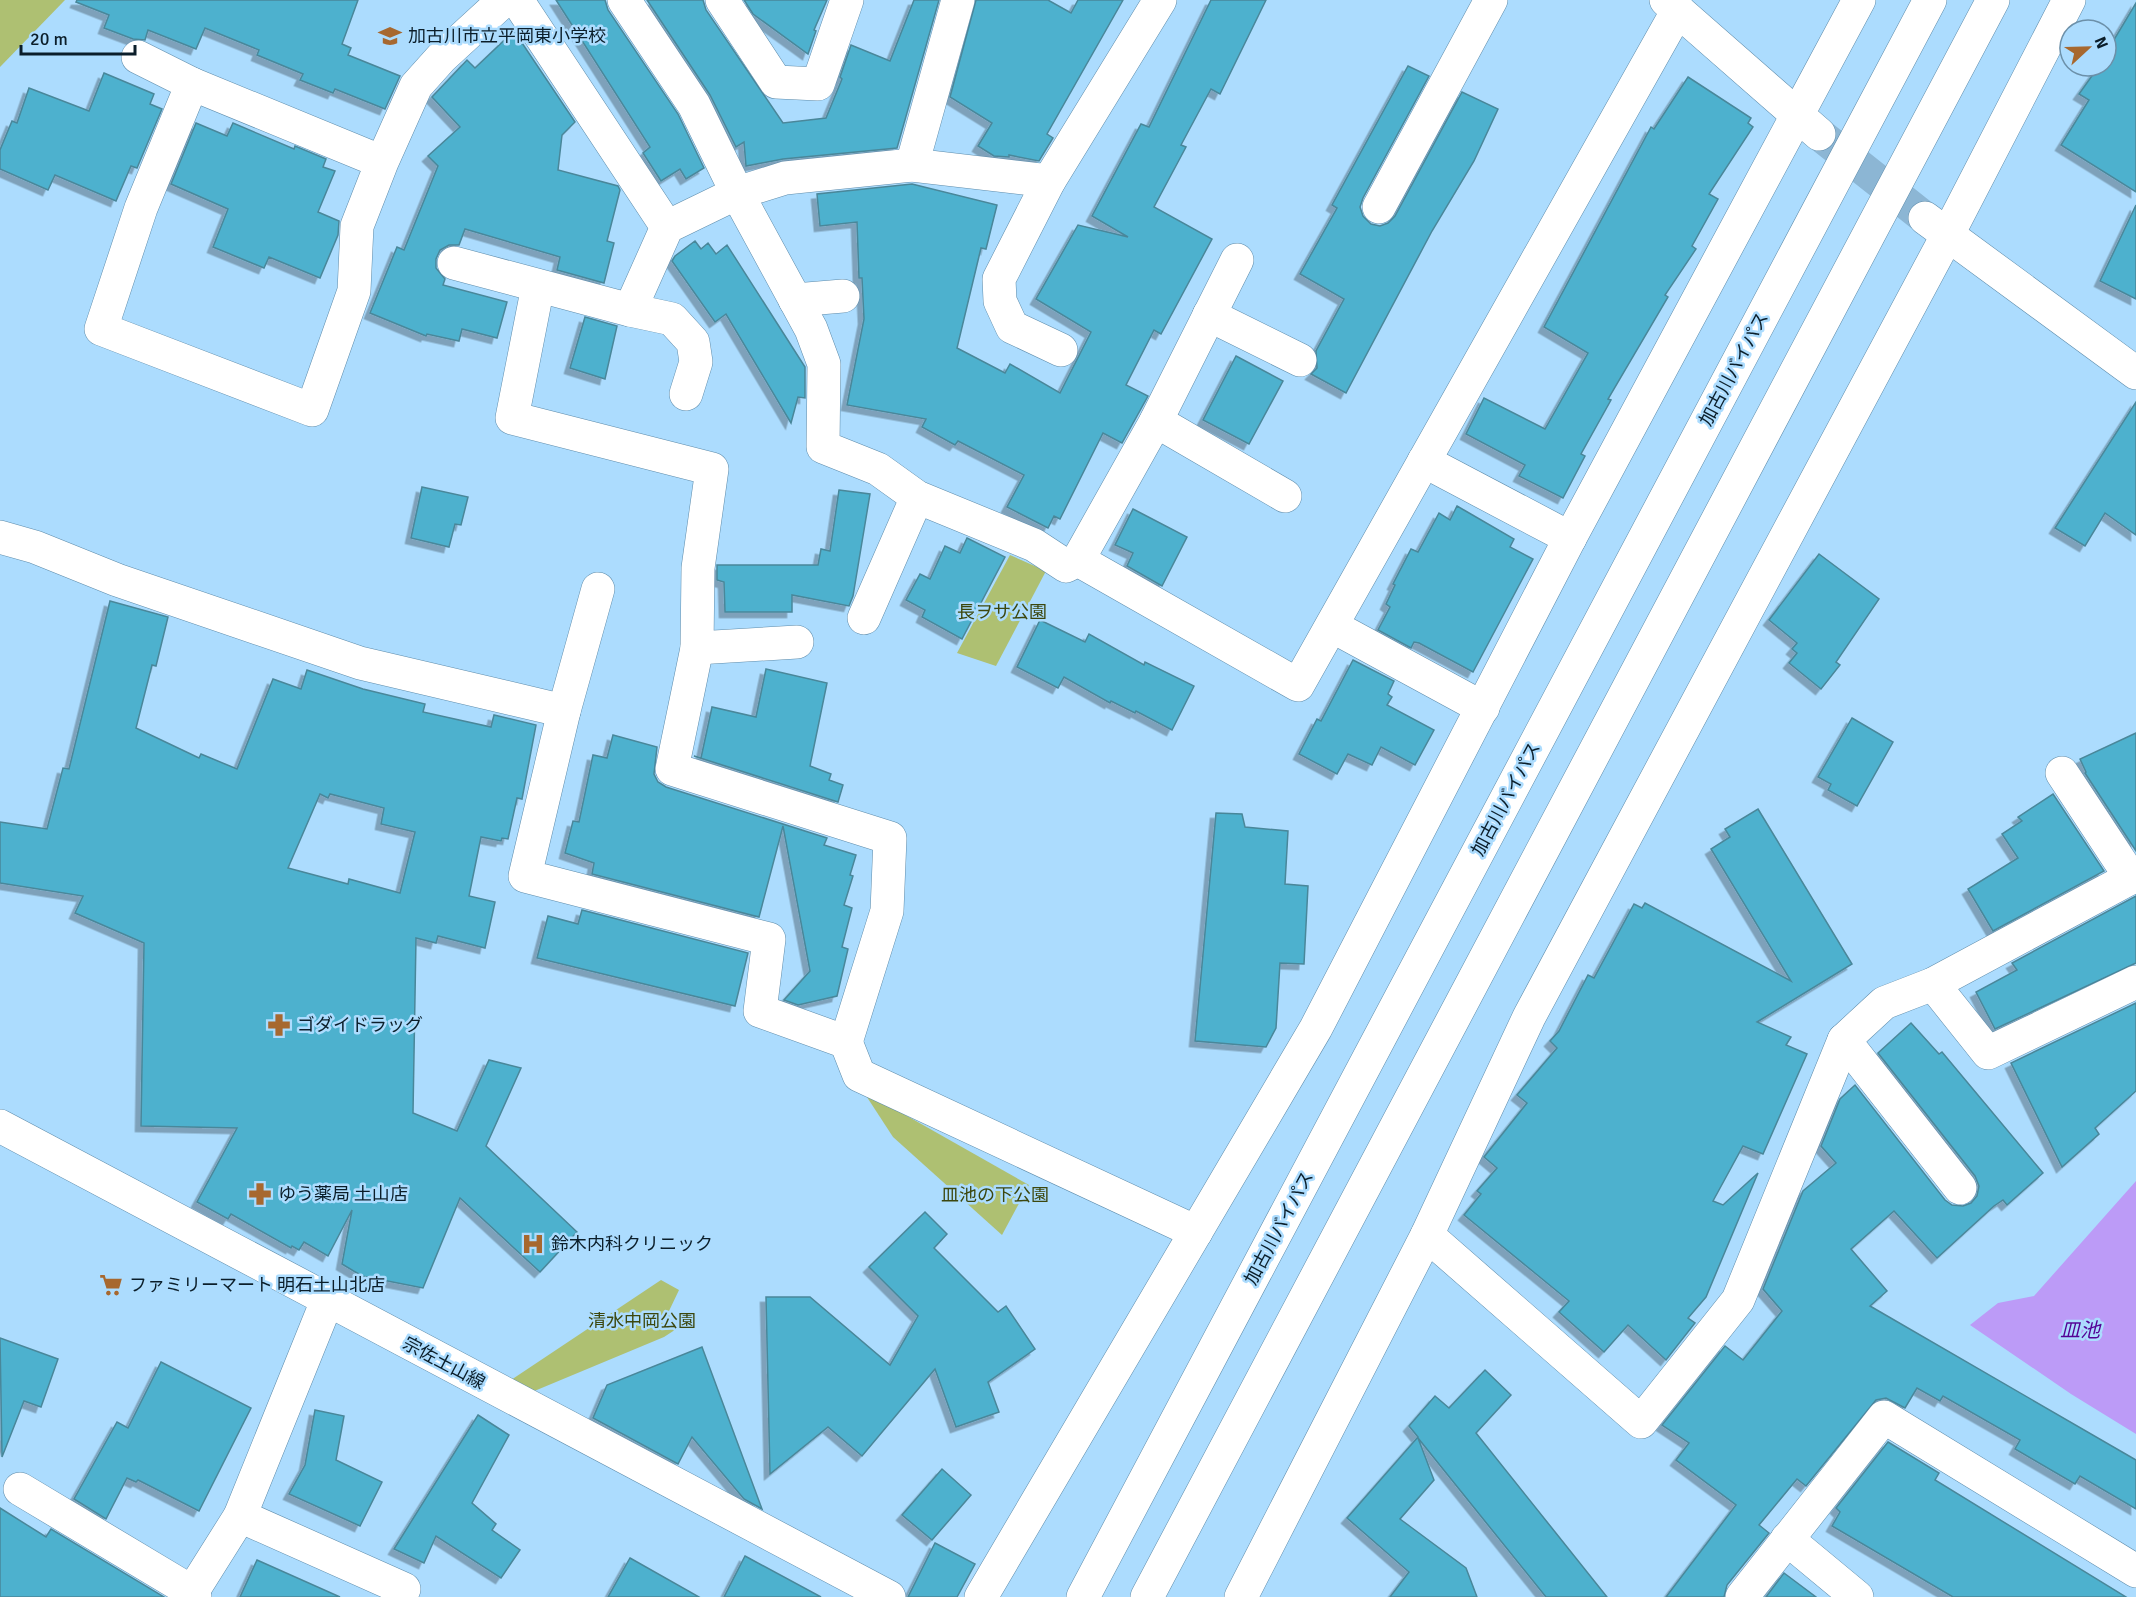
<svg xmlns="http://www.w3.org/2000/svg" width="2136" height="1597" font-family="Signika,'Noto Sans JP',sans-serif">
<defs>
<filter id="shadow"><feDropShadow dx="-5.5" dy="5.5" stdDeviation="0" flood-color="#0004"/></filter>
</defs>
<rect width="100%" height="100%" fill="#acdcfe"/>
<!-- green -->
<g fill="#aec072">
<polygon points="0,0 65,0 0,67"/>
<polygon points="1010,555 1046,571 996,666 957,653"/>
<polygon points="863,1091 1029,1185 1002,1235 893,1137"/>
<polygon points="661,1280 679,1290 669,1311 684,1324 664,1337 532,1392 511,1380"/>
</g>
<!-- water -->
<polygon fill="#bc9bf7" points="2136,1181 2136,1434 2071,1394 1970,1325 1998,1303 2034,1296"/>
<!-- building -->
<g fill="#4eb1ce" stroke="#4a879a" stroke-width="1.5" fill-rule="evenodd" filter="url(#shadow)">
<polygon points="77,0 358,0 342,44 351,48 348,55 400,76 385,109 335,89 333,93 300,80 303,74 257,55 259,50 205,28 196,49 148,30 145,40 133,39 104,28 109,15 76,2"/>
<polygon points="556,0 605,0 608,10 678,114 704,168 686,179 680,169 661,181 643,153 650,147"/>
<polygon points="647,0 703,0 706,10 783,123 826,118 842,79 840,77 851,45 890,61 914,0 939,0 897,148 783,159 746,166 744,142 736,147 710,95"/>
<polygon points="744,0 827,0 814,30 816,31 808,54 753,14"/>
<polygon points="976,0 1048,0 1071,13 1078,0 1123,0 1047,134 1053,138 1039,161 1009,155 1009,157 994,156 978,146 992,123 950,97"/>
<polygon points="1211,0 1266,0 1220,94 1211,89 1181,145 1186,147 1154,207 1212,239 1161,334 1154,330 1126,385 1148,396 1122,443 1103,433 1060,519 1054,516 1048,528 1007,507 1024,475 958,441 955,445 922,427 926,419 847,405 864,319 862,278 859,278 857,222 820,226 817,194 912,184 997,205 986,249 981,248 957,348 1005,373 1010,364 1060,393 1091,332 1036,299 1078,225 1128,237 1092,216 1141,124 1149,127"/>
<polygon points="2136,3 2136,192 2061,145 2089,100 2079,94 2099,66 2106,66 2106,53"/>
<polygon points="514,31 575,122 562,135 558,170 618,186 620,190 607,241 614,243 604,283 557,270 560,257 465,229 459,245 449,245 440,250 436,259 436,268 445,279 443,285 507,302 497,338 462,329 459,341 427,334 426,336 370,313 397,247 404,250 438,166 428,156 460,127 432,97 467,60 475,68"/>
<polygon points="1408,66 1429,76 1363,198 1360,207 1363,216 1371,224 1380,226 1388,223 1395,216 1462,92 1498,109 1474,161 1432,231 1346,393 1311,374 1317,368 1316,351 1344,299 1300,274 1337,208 1332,205"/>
<polygon points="104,73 154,94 150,104 162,109 137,168 131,166 116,201 55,175 48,190 0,169 0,150 12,121 17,123 29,88 89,111"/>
<polygon points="1688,77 1751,118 1748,123 1753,127 1709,194 1718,199 1692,246 1696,249 1665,295 1668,297 1608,399 1611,400 1581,454 1585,456 1563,498 1519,476 1525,465 1466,434 1484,398 1545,429 1588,353 1544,327 1651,127 1654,129"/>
<polygon points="196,123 227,136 233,123 294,149 295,146 326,159 323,167 335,171 318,212 339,221 338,235 320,278 269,257 264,268 213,247 228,209 171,184"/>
<polygon points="2136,205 2136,299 2100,281"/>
<polygon points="695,241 701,249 708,243 716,254 727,245 805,367 805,398 798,397 791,423 726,314 715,322 672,261 675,256"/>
<polygon points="585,317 617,326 605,379 570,368"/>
<polygon points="1236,356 1283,381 1249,444 1203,420"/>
<polygon points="2136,402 2136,535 2105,513 2085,546 2055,528"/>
<polygon points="422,487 468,497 461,525 455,524 449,547 411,538"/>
<polygon points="839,490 870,494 853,596 849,606 792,595 792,612 725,612 724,582 717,580 717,565 818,565 821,549 830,551"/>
<polygon points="1457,506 1514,539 1510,547 1533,559 1473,672 1419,643 1414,642 1411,648 1378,630 1390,607 1386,604 1395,585 1393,584 1411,549 1418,552 1439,513 1450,520"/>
<polygon points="1133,509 1187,537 1162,586 1127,566 1133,553 1115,545"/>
<polygon points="967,538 1005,557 962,639 922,617 925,610 906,600 920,574 930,579 945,546 960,553"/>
<polygon points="1819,554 1879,599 1836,662 1840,665 1821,689 1789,663 1797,653 1792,649 1797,643 1769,620"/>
<path d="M110 601 168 617 156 666 152 665 136 728 199 758 201 754 237 769 273 679 301 689 307 670 363 689 425 704 423 712 491 727 494 715 536 725 522 799 517 798 508 839 502 838 501 841 481 837 469 896 495 902 485 948 438 936 436 943 416 938 413 1113 457 1131 489 1060 521 1068 486 1146 577 1232 540 1272 460 1198 423 1288 362 1276 342 1264 352 1210 328 1256 304 1242 299 1250 292 1246 291 1248 231 1214 228 1219 197 1202 237 1128 141 1126 144 943 75 913 83 896 0 883V822L47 829 63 768 69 769ZM320 794 328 798 330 794 384 808 381 824 415 832 400 893 349 879 348 884 288 868Z"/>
<polygon points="1040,620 1085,642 1089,634 1144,665 1145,662 1194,686 1172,730 1136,711 1135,713 1111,701 1110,703 1064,677 1058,688 1017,667"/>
<polygon points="1353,660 1394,681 1388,694 1392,697 1387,705 1434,730 1415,765 1381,747 1372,765 1348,754 1337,774 1299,754 1317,719 1321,721"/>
<polygon points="766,669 827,683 810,766 831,774 829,780 843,785 838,802 694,756 701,758 712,707 756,717"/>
<polygon points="1852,718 1893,742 1857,806 1828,790 1831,784 1818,777"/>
<polygon points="2136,733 2136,851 2085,773 2086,772 2080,759"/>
<polygon points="613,735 657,747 654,774 658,782 666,787 827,838 824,845 856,855 850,875 853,876 844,905 852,908 842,947 848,949 837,996 798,1005 784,1000 810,971 783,826 759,917 592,874 594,863 565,853 573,821 579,822 593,755 607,758"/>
<polygon points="2053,794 2104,871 1993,931 1968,889 2018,858 2002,834 2022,821 2018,817"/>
<polygon points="1758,809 1852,964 1757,1022 1791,1037 1786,1045 1807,1054 1763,1154 1743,1146 1713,1201 1723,1205 1758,1173 1706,1297 1688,1318 1695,1323 1666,1360 1628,1325 1604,1352 1559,1312 1569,1301 1464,1215 1481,1194 1477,1191 1497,1168 1484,1157 1527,1103 1517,1095 1557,1048 1550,1041 1559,1031 1588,975 1594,978 1634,904 1642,908 1645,903 1791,981 1711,849 1730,837 1725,829"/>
<polygon points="1216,813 1242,814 1245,827 1288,831 1285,884 1308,886 1304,964 1280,963 1276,1028 1266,1047 1195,1041"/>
<polygon points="2136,896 2136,963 1995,1029 1976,992 2017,970 2012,963"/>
<polygon points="582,910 748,953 735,1006 537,958 548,916 578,924"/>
<polygon points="2136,1003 2136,1091 2095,1128 2099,1134 2062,1167 2011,1063"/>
<polygon points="1911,1023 1939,1054 1942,1052 2043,1173 2007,1205 2003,1200 1994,1206 1937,1258 1894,1211 1851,1249 1887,1291 1870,1306 2136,1460 2136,1509 2080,1476 2075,1484 2015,1449 2020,1440 1943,1396 1940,1401 1917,1388 1905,1408 1886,1398 1876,1400 1806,1486 1797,1479 1759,1525 1769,1533 1727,1585 1724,1597 1666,1597 1736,1505 1676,1460 1689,1443 1662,1425 1725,1346 1743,1360 1782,1311 1763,1289 1803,1191 1836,1163 1821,1146 1840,1099 1855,1085 1945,1200 1952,1205 1963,1206 1971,1203 1977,1196 1979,1186 1975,1176 1878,1053"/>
<polygon points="925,1212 947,1234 934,1248 998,1312 1006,1306 1035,1349 988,1382 999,1412 956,1427 935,1369 862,1456 828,1427 770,1474 766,1297 810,1297 890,1365 918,1316 869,1267"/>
<polygon points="0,1338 58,1359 41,1407 24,1401 2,1457"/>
<polygon points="702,1347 762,1509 744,1499 692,1437 678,1464 593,1418 607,1385"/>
<polygon points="161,1362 251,1408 199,1511 138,1480 136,1482 127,1478 106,1519 74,1499 117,1422 128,1428"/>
<polygon points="1485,1370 1511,1395 1476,1433 1607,1597 1546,1597 1418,1438 1434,1480 1400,1519 1466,1568 1477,1597 1390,1597 1409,1572 1347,1518 1418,1437 1409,1426 1435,1396 1449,1408"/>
<polygon points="315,1410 344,1416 336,1460 382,1482 360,1526 289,1494 305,1465"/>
<polygon points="478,1415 509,1435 472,1503 496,1524 492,1530 520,1550 501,1578 436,1536 424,1563 394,1549"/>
<polygon points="1888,1442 1939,1473 1935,1480 2126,1597 1953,1597 1832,1526 1840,1512 1836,1508"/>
<polygon points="942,1469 971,1495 932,1540 902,1515"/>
<polygon points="0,1508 46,1537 51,1529 164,1597 0,1597"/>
<polygon points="935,1543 975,1564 957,1597 908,1597"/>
<polygon points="745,1556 821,1597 724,1597"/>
<polygon points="630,1558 699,1597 608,1597"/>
<polygon points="257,1560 340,1597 240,1597"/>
<polygon points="1784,1573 1816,1597 1766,1597"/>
</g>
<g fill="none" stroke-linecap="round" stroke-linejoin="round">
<!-- street-tunnel -->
<polyline stroke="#8cb6d4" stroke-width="33" stroke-dasharray="33 16" stroke-linecap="butt" points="1819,134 1925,218"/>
<!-- street casing -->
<g stroke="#5e8cab" stroke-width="34">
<g id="street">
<polyline points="517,0 667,227"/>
<polyline points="624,0 694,105 737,193 785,178 912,165 1049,181"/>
<polyline points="722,0 776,82 818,84 847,0"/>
<polyline points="1666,0 1819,134"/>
<polyline points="138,57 192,84"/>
<polyline points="382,162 357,226 354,291 312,410 101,329 141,208 192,84 382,162 416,86 442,57 504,0"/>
<polyline points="912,165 958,0"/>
<polyline points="1379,207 1491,0"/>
<polyline points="1925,218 2136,373"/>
<polyline points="454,263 630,310 667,227 737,193 811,329 824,364 823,447 878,469 917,497 1034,545 1066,566 1078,560 1298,685 1678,10"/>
<polyline points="538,286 512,418 712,469 698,568 697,648 672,769 890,838 887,911 846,1042"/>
<polyline points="795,300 843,296"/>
<polyline points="630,310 672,319 693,342 696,362 686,394"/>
<polyline points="1209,315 1300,360"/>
<polyline points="1061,350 1012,327 1000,301 999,279 1049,181 1160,0"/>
<polyline points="1156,421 1285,496"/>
<polyline points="1424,461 1570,538"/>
<polyline points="0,537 35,547 117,580 360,663 564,711 525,876 769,939 760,1011 846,1042 859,1075 1196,1232"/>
<polyline points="1078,560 1156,421 1237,260"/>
<polyline points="864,618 917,497"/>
<polyline points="1332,626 1483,708"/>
<polyline points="697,648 797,642"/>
<polyline points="564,711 598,589"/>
<polyline points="2062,773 2131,878"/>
<polyline points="1933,984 1988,1053 2136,982"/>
<polyline points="1844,1040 1960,1188"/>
<polyline points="1427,1235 1641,1422 1738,1300 1844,1040 1884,1003 1933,984 2136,875"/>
<polyline points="20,1489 192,1592 195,1597"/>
<polyline points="240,1516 404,1589"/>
<polyline points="1787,1539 1857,1597"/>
<polyline points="189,1597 240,1516 327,1301"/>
<polyline points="981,1597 1316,1028 1570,538 1859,0"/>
<polyline points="1241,1597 1427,1235 1529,1017 1947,236 2069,0"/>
<polyline points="1742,1597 1884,1417 2136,1571"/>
</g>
</g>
<!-- primary casing -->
<g stroke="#5e8cab" stroke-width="34">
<polyline id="primary" points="0,1126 889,1597"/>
</g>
<!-- highway casing -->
<g stroke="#5e8cab" stroke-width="34">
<g id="highway">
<polyline points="1083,1597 1930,0"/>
<polyline points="1147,1597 1993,0"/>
</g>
</g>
<!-- street -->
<use href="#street" stroke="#fff" stroke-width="33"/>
<!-- primary -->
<use href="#primary" stroke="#fff" stroke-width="33"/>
<!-- highway -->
<use href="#highway" stroke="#fff" stroke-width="33"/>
</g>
<!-- icons -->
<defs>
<g id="school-bare" transform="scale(1.8)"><path d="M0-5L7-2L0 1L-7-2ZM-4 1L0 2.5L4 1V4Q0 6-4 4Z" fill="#a7682f" stroke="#acdcfe" stroke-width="2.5" paint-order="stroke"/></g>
<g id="pharmacy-bare" transform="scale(1.8)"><path d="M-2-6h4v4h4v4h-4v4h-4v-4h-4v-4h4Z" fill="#a7682f" stroke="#acdcfe" stroke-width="2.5" paint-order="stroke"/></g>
<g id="hospital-bare" transform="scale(1.8)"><path d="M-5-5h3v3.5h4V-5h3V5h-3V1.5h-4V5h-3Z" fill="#a7682f" stroke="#acdcfe" stroke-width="2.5" paint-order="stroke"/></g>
<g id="supermarket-bare" transform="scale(1.8)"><path d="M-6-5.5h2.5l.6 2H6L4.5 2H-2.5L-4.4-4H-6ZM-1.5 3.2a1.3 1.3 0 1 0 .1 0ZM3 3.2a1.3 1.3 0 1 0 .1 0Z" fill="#a7682f" stroke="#acdcfe" stroke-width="2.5" paint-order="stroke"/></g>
</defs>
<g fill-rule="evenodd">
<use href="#school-bare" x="390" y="36"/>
<use href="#pharmacy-bare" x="279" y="1025"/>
<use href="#pharmacy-bare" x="260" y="1194"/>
<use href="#hospital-bare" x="533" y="1244"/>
<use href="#supermarket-bare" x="111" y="1285"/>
</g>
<g text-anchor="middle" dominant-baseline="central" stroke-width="5" stroke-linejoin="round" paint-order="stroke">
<!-- poi labels -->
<g font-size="18" fill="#0b1e2a" stroke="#acdcfe" text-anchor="start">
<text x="408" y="36">加古川市立平岡東小学校</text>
<text x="297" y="1025">ゴダイドラッグ</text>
<text x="278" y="1194">ゆう薬局 土山店</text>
<text x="551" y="1244">鈴木内科クリニック</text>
<text x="129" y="1285">ファミリーマート 明石土山北店</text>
</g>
<!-- street labels -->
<g font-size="18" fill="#0b1e2a" stroke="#acdcfe">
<text transform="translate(1734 369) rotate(-62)">加古川バイパス</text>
<text transform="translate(1506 799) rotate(-62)">加古川バイパス</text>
<text transform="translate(1279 1228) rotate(-62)">加古川バイパス</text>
<text transform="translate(444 1363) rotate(28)">宗佐土山線</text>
</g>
<!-- park labels -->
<g font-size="18" fill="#3c470e" stroke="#acdcfe">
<text x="1002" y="612">長ヲサ公園</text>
<text x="995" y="1195">皿池の下公園</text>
<text x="642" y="1321">清水中岡公園</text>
</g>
<!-- water labels -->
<g font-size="20" font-style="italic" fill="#540295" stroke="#acdcfe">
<text x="2080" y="1330">皿池</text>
</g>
</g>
<!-- north arrow -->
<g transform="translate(2088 48) rotate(68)"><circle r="28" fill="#acdcfe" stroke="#6c90a9" stroke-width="1.5"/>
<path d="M0-4.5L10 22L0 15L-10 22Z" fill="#a7682f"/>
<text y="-9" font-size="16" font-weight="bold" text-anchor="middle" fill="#0b1e2a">N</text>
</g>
<!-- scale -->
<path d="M21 45v9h114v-9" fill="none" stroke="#0b1e2a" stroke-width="3"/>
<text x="30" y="45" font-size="18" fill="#0b1e2a" stroke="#acdcfe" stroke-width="4.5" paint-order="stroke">20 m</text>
</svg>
